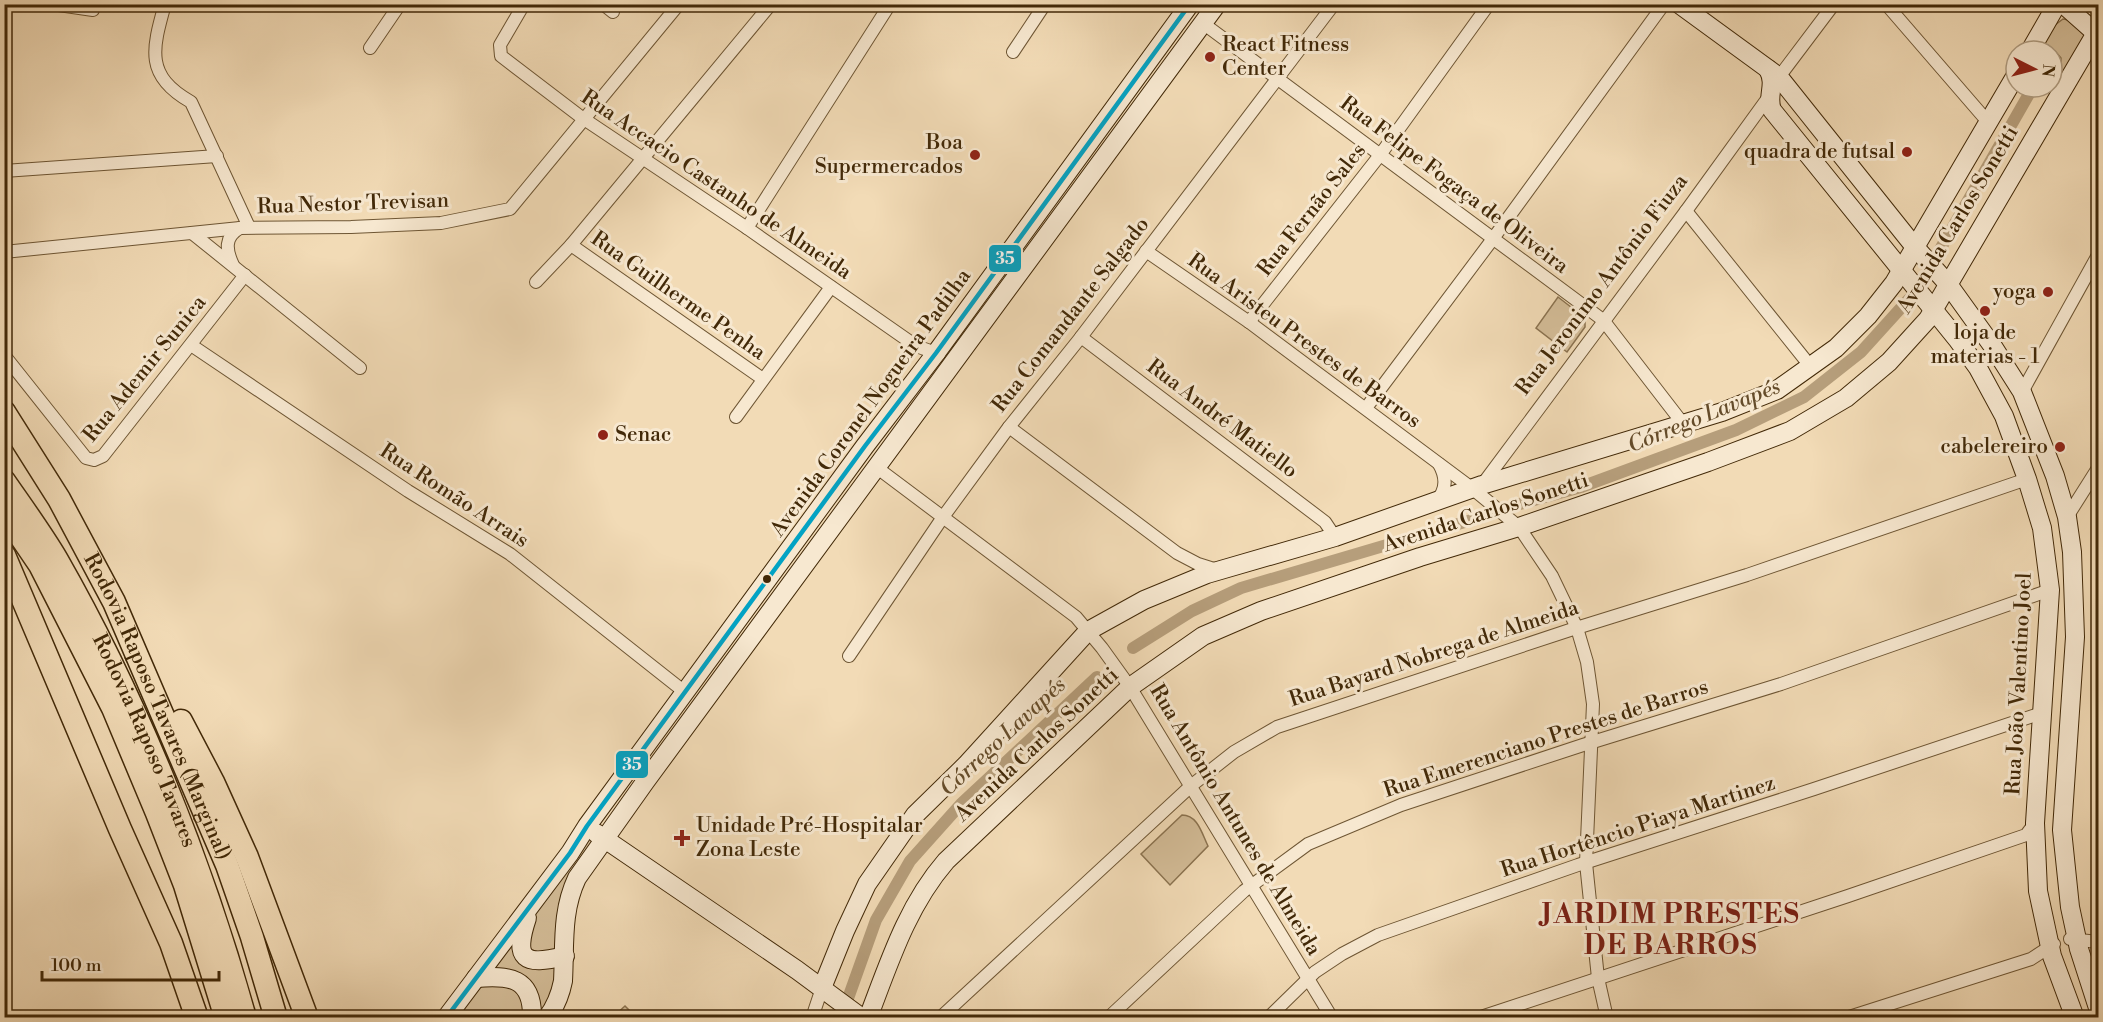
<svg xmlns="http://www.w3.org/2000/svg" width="2103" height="1022" font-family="'Libre Bodoni',serif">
<rect width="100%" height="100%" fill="#f2dbb6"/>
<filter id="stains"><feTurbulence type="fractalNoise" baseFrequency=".00333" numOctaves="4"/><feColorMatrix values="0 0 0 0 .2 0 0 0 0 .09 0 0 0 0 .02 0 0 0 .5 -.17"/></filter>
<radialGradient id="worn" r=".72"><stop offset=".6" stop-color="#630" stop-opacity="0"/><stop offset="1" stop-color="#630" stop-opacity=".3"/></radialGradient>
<!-- green -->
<g fill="#d4bd98" stroke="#8b7350" stroke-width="1.5">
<path d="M2063 19C2076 21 2080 24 2085 36L2060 83 2061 58 2055 51H2039L2051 28Z"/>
<polygon points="1558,297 1585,318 1585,327 1567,352 1536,328"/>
<path d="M1182 815C1198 815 1202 834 1208 846L1170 885 1141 854Z"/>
<polygon points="591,834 596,839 566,885 559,905 555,994 538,1017 456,1018"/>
<polygon points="625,1006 636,1017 613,1017"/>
</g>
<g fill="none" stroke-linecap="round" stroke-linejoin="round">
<!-- canal -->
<g stroke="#b69e7b" stroke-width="12">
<polyline points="1938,253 2033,87"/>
<polyline points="1516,505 1581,487 1736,430 1804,397 1861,352 1909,299"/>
<polyline points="1133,648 1192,611 1241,588 1485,516"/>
<polyline points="841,1018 876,920 910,861 961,804 1097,677"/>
</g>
<!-- street casing -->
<g stroke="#6e5634" stroke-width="14">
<g id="street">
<polyline points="52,4 93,10"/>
<path d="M165 4C152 50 145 76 191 102L249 227"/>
<polyline points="524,4 500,45 501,56 581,117 747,228 916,346 939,354"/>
<polyline points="603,4 613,12"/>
<polyline points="1886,4 1988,122"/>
<polyline points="1204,24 1603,320 1684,425"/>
<polyline points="370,48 400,4"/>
<polyline points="1013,52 1045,4"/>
<polyline points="1779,77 1834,4"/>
<polyline points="4,171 217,156"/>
<polyline points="1686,211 1811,367"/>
<polyline points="747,228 890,4"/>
<polyline points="192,233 360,368"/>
<polyline points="571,245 763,379"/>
<polyline points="1146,251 1249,322 1473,489 1519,527 1552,576 1577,628 1587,662 1593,704 1586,863 1598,978 1607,1018"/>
<polyline points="4,252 240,228 351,227 441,223 510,209 679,4"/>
<path d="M233 265C226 250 224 237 240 228"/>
<polyline points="536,282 571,245 771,4"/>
<polyline points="1249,322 1380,155 1489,4"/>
<polyline points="1081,337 1325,522 1335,537"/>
<polyline points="191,345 408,491 510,554 686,693"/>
<polyline points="4,355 86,458 94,460 103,456 245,275"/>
<polyline points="2022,392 2098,255"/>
<polyline points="1366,408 1492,240 1664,4"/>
<polyline points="736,417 831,287"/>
<polyline points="1009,427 1177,553 1198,564 1217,570"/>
<polyline points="876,467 1076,617 1102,648 1130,687 1332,1018"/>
<polyline points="1482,485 1686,211 1770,95"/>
<path d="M1435 502C1447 491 1447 478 1439 464"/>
<polyline points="2067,517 2098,468"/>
<polyline points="849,656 943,517 1009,427 1081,337 1334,4"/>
<polyline points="2070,939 2098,942"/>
<polyline points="2091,981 2098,955"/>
<polyline points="812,1018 822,988"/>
<polyline points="940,1018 1192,785 1234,752 1277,727 1570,630 1747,575 2027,479"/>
<polyline points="1108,1018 1244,891 1308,844 1401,805 1583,745 1781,684 2050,590"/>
<polyline points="1268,1018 1315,972 1342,954 1378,935 1578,865 1814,789 2042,713"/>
<polyline points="1478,1018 1848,896 2026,835 2035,823"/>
<polyline points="1846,1018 2031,959 2054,944"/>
</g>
</g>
<!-- secondary casing -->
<g stroke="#422908" stroke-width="20">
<g id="secondary">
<polyline points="1679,4 1779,77 1914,246 1948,284 1994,348 2022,392 2055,476 2067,517 2072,552 2075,637 2062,830 2070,907 2079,949 2098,1008"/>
<polyline points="2063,4 2098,35"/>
<polyline points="2030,51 2057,4"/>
<path d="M1768 69C1777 86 1766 95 1772 110L1957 339 1978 368 2004 416 2027 479 2042 528 2050 590 2035 823 2038 891 2052 956 2075 1018"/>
<polyline points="596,833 797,970 862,1018"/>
<path d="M527 918C513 960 524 966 565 956"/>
<path d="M476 978C509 975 533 977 532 1018"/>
<polyline points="822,988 845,931 867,884 915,815 966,765 1088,631 1144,600 1207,574 1335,537 1482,485 1722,412 1777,390 1836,348 1868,316 1894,283 2016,75"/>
<polyline points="446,1018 570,853 587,826 865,446 936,353 1190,4"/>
<path d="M547 1018C556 1006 560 996 563 981 565 945 561 912 577 878L645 782 1217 4"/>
<path d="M868 1018C889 963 907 906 946 861L1130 687 1203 636 1261 611 1420 557 1519 527 1708 462 1790 431 1846 398 1889 362 1928 319 2096 33"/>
</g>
</g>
<!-- highway casing -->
<g stroke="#422908" stroke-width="25">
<g id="highway">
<path id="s1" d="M4 412 59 499 114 602 227 865 252 937 276 1018"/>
<path id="s2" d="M4 481C22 507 41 533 57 560 137 700 202 863 245 1018"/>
<polyline points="4,512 40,565 113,708 157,813 185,885 226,1018"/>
<polyline points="4,555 120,829 171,943 197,1018"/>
<polyline points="181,721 213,782 247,857 307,1018"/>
</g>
</g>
<!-- street -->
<use href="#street" stroke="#f7e8d0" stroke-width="12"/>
<!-- secondary -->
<use href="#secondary" stroke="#f7e8d0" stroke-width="18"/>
<!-- highway -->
<use href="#highway" stroke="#f2dbb6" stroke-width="22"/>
<!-- bus-1 casing -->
<g stroke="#f7e8d0" stroke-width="9">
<polyline id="bus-1" points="446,1018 570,853 587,826 865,446 936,353 1190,4"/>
</g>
<!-- bus-1 -->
<use href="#bus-1" stroke="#03a3c4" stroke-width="4.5"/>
</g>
<!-- markers -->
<g fill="#8f2418" stroke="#f7e8d0" stroke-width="2">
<circle cx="1210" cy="57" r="6"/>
<circle cx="1907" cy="152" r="6"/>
<circle cx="975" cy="155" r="6"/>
<circle cx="2048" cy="292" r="6"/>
<circle cx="1985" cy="311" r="6"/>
<circle cx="603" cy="435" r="6"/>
<circle cx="2060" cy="447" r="6"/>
<path d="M679 829h6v6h6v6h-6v6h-6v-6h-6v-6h6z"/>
</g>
<circle fill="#422908" stroke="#f7e8d0" stroke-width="2" cx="767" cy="579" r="5"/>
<g text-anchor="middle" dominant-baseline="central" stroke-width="6" stroke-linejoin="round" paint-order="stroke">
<!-- poi labels -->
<g font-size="21" fill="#422908" stroke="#f7e8d0" text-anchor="end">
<text x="1222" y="45" text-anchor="start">React Fitness<tspan x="1222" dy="24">Center</tspan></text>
<text x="963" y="143">Boa<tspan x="963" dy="24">Supermercados</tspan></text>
<text x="1895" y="152">quadra de futsal</text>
<text x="2036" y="292">yoga</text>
<text x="1985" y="333" text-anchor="middle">loja de<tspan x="1985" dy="24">materias - 1</tspan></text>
<text x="615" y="435" text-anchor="start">Senac</text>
<text x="2048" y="447">cabelereiro</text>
<text x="696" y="826" text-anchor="start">Unidade Pré-Hospitalar<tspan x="696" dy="24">Zona Leste</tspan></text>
</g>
<!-- street labels -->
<g font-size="21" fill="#422908" stroke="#f7e8d0">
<text transform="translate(716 185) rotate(34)">Rua Accacio Castanho de Almeida</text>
<text transform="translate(1454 185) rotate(37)">Rua Felipe Fogaça de Oliveira</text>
<text transform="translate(353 204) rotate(-2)">Rua Nestor Trevisan</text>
<text transform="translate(1312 210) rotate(-52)">Rua Fernão Sales</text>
<text transform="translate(1958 220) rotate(-59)">Avenida Carlos Sonetti</text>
<text transform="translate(1602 285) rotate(-53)">Rua Jeronimo Antônio Fiuza</text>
<text transform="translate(678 296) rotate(35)">Rua Guilherme Penha</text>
<text transform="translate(1071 315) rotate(-52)">Rua Comandante Salgado</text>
<text transform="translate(1304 341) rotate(36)">Rua Aristeu Prestes de Barros</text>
<text transform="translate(145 369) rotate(-51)">Rua Ademir Sunica</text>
<text transform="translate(871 403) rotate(-54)">Avenida Coronel Nogueira Padilha</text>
<text transform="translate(1222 419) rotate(37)">Rua André Matiello</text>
<text transform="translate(454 496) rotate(33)">Rua Romão Arrais</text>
<text transform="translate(1486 513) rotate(-18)">Avenida Carlos Sonetti</text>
<text transform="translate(1434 654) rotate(-18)">Rua Bayard Nobrega de Almeida</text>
<text transform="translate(2019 684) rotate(-87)">Rua João Valentino Joel</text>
<text stroke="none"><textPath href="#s1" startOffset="333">Rodovia Raposo Tavares (Marginal)</textPath></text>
<text transform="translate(1546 739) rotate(-18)">Rua Emerenciano Prestes de Barros</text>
<text stroke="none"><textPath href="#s2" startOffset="296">Rodovia Raposo Tavares</textPath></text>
<text transform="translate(1037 745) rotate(-43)">Avenida Carlos Sonetti</text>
<text transform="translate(1235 820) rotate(59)">Rua Antônio Antunes de Almeida</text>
<text transform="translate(1638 827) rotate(-18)">Rua Hortêncio Piaya Martinez</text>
</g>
<!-- water labels -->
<g font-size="22" font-style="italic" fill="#654c2a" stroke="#f7e8d0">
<text transform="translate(1704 416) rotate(-22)">Córrego Lavapés</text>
<text transform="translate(1003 737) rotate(-43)">Córrego Lavapés</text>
</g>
<!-- district labels -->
<g font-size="27" font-weight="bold" letter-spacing="1.5" fill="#7a1f14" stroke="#f7e8d0">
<text x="1671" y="915">JARDIM PRESTES<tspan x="1671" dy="31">DE BARROS</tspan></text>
</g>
</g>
<g stroke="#f7e8d0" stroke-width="2">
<rect x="988" y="244" width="34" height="29" rx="6" fill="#03a3c4"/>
<rect x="615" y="750" width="34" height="29" rx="6" fill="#03a3c4"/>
</g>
<g font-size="16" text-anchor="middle" font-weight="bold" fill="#fff">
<text x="1005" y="264">35</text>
<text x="632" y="770">35</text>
</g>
<!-- margin -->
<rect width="2103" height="1022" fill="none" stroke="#f2dbb6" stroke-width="24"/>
<rect x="6" y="6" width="2091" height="1010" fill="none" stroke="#422908" stroke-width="3"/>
<rect x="12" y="12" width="2079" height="998" fill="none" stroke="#422908" stroke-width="1.5"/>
<!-- north arrow -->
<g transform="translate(2034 69) rotate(96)"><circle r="28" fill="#f7e8d0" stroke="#af9c80" stroke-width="1.5"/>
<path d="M0-4.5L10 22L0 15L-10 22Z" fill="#8f2418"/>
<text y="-9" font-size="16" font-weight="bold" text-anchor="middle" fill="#422908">N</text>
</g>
<!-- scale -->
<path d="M42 971v9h177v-9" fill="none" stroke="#422908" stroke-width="3"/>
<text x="51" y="971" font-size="18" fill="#422908" stroke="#f7e8d0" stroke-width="4.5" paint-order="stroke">100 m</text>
<rect width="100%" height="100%" filter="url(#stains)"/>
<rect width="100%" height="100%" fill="url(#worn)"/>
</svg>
